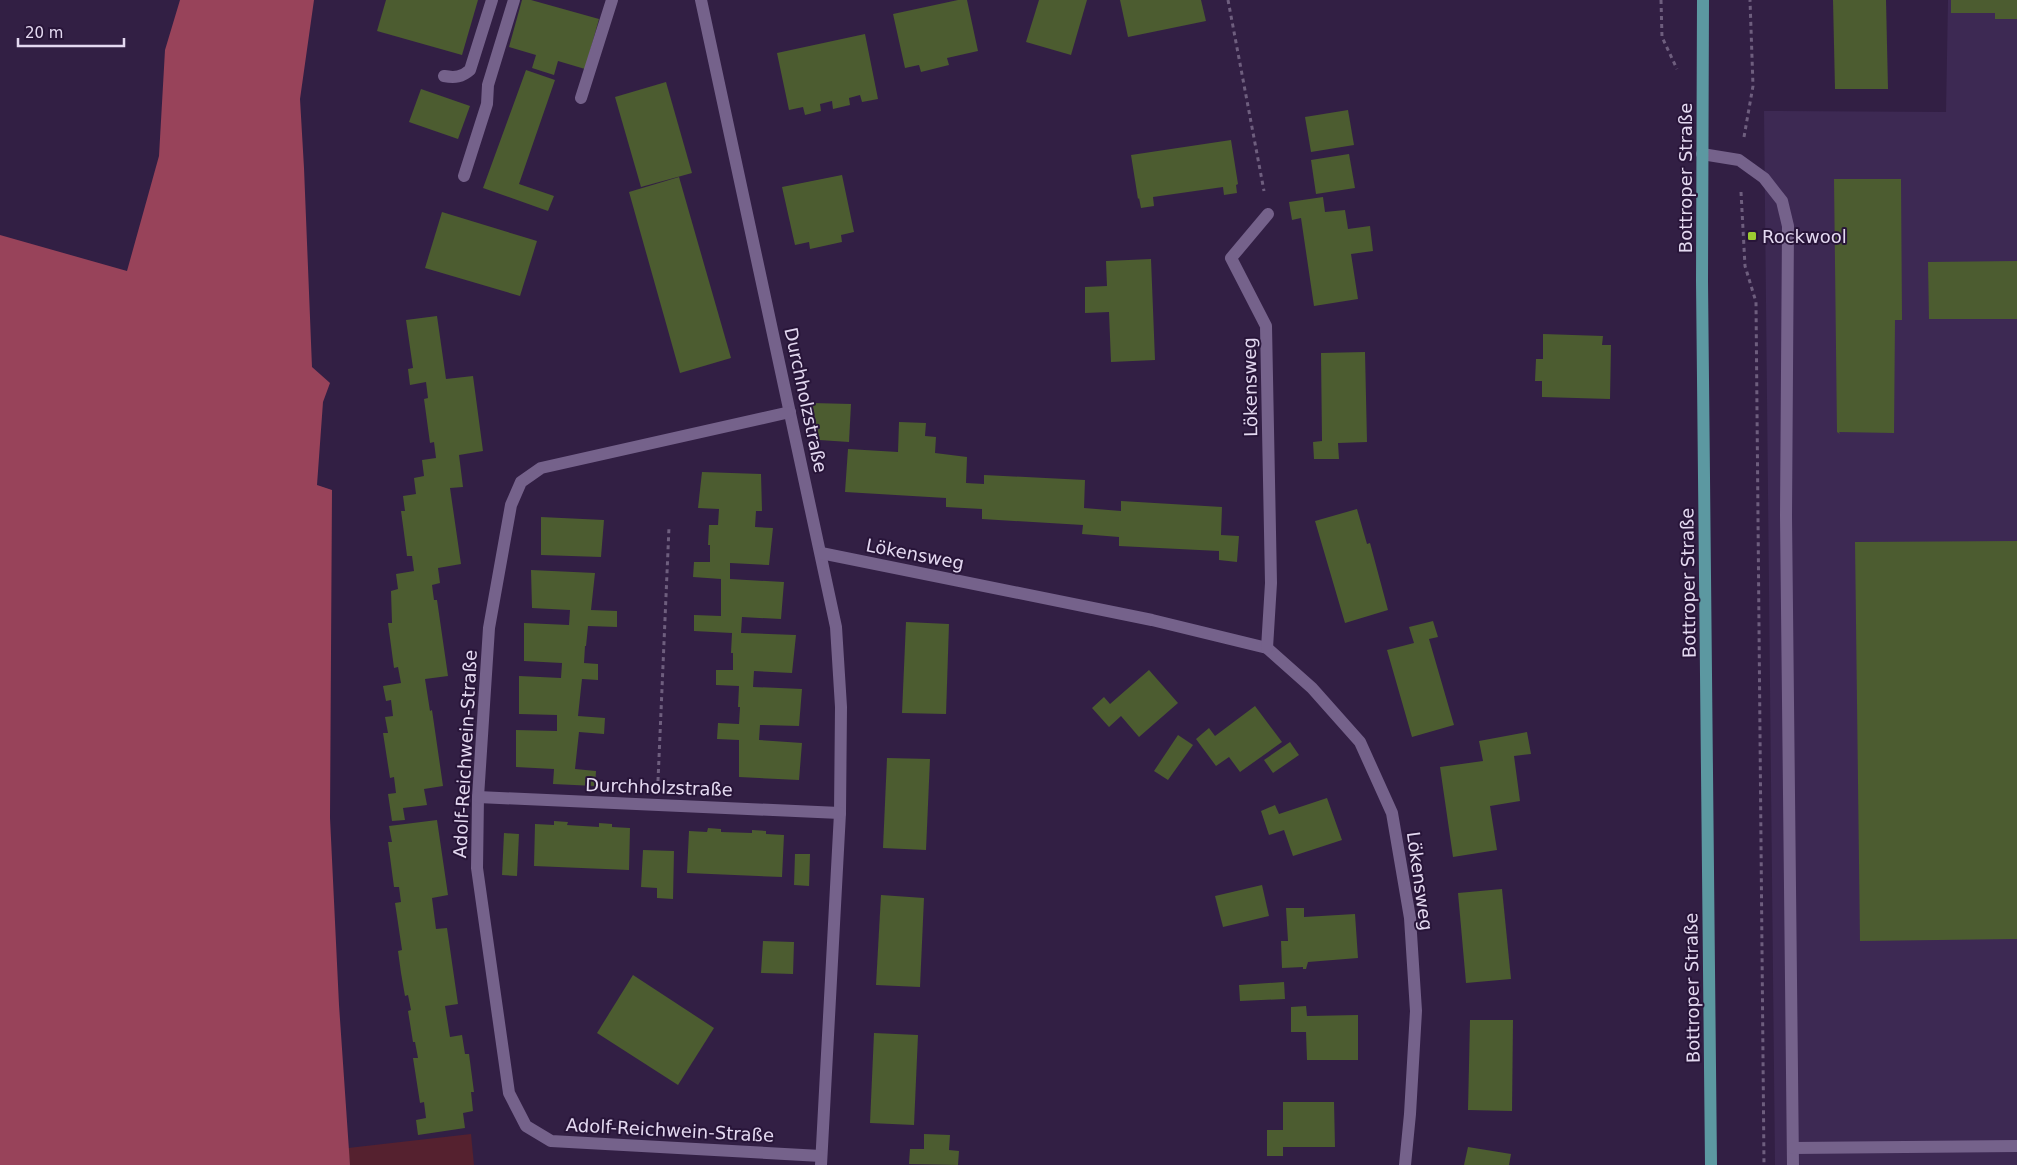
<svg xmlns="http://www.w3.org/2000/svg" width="2017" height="1165" font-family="'DejaVu Sans',sans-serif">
<rect width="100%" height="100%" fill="#321f44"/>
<!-- built -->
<polygon fill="#3d2953" points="1948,0 2017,0 2017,1165 1775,1165 1764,111 1946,112"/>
<!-- green -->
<polygon fill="#55212f" points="471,1134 474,1165 350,1165 348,1148"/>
<!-- forest -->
<polygon fill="#98435a" points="180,0 314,0 300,99 304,168 312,367 330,383 323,402 317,485 332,490 330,818 339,1005 350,1165 0,1165 0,235 127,271 159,156 165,50"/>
<!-- building -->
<g fill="#4c5c30">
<polygon points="386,0 478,0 462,55 377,31"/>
<polygon points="522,0 531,0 599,19 585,69 558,61 554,75 532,68 536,55 509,47"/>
<polygon points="958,0 967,0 978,51 947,58 949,65 921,72 919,65 905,68 893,14"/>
<polygon points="1039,0 1087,0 1071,55 1026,42"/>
<polygon points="1120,0 1201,0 1206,21 1128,37"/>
<polygon points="1833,0 1886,0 1888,89 1835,89"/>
<polygon points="1951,0 2017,0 2017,19 1995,19 1995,13 1951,13"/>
<polygon points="865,34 878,99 862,102 860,95 849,98 850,105 833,109 832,101 820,104 821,111 805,115 803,107 789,110 777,53"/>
<polygon points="526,70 555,80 519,184 554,196 548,211 483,188"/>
<polygon points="666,82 692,173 641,187 615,97"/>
<polygon points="421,89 470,106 458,139 409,122"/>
<polygon points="1348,110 1354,145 1311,152 1305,117"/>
<polygon points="1231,140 1238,184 1236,185 1237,193 1224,195 1223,187 1153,197 1154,206 1141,208 1139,198 1138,199 1131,155"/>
<polygon points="1349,154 1355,188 1316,194 1311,160"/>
<polygon points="842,175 854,232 841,235 842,242 810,249 809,242 795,245 782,187"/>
<polygon points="679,177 731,358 680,373 629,192"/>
<polygon points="1834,179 1901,179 1902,320 1895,320 1894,433 1839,432 1840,434 1837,432"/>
<polygon points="1323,197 1325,212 1345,210 1348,229 1370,226 1373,251 1351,254 1358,299 1314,306 1301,218 1292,220 1289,202"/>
<polygon points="442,212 537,241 520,296 425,268"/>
<polygon points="1151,259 1155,360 1111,362 1109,312 1085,313 1085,287 1107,286 1106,261"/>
<polygon points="2017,261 2017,319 1929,319 1928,262"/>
<polygon points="437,316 446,379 473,376 483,451 459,455 463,487 450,488 461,564 438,568 440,583 432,585 434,600 437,600 448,676 425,679 430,711 432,710 443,786 424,789 427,805 403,808 405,820 392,821 388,794 396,793 394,777 390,778 383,733 388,733 385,717 393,716 391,700 386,701 383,686 401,683 398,667 394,668 388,623 392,623 391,591 398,589 396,574 414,571 412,556 407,556 404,533 401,511 405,511 403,496 416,494 414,478 424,476 422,460 436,458 434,442 430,443 424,399 428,398 426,382 410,385 408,369 413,368 406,320"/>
<polygon points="1543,334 1603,336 1602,345 1611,345 1610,399 1542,397 1542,381 1535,381 1536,359 1543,359"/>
<polygon points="1365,352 1367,442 1338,443 1339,459 1314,459 1313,442 1322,441 1321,353"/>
<polygon points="812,403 851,404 849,442 819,440"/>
<polygon points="899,422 926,423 925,436 936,437 935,453 967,457 966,483 984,484 984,475 1085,480 1084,508 1121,511 1121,501 1222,507 1221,535 1239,536 1237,562 1219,560 1219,551 1119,546 1119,537 1082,534 1083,525 982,519 982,509 946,507 946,498 845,492 848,449 898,452"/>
<polygon points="702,472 761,474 762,511 756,511 755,527 773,528 769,565 730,563 730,579 784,582 781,619 742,617 741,633 796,635 792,673 754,671 753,687 802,689 799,726 760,725 759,740 802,743 799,780 739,777 739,740 717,739 718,723 739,724 740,707 738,707 739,686 716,685 716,670 733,670 733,653 731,653 732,633 694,631 694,615 721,616 721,579 693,577 694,562 710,562 710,545 708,545 709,525 718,525 719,509 698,508"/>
<polygon points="1357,509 1367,544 1370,543 1388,610 1345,623 1315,521"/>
<polygon points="541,517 604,520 601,557 541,555"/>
<polygon points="2017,541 2017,939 1860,941 1855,542"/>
<polygon points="531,570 595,573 591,610 617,611 617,627 588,626 586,646 585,646 584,663 598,664 598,680 582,679 578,716 605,718 604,734 579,732 575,769 596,771 595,786 553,784 554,769 516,767 516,730 557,731 557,715 519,714 519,676 561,678 562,663 524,661 524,623 569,625 570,610 532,608"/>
<polygon points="1433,621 1438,637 1429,639 1454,725 1412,737 1387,650 1414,643 1409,627"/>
<polygon points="906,622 949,624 946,714 902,713"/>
<polygon points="1149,670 1178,703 1139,737 1121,716 1109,727 1092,708 1104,697 1110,704"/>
<polygon points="1255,706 1282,742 1240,772 1229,757 1216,766 1196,739 1209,728 1215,736"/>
<polygon points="1527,732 1531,754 1514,756 1520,801 1490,806 1497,850 1453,857 1440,767 1483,761 1479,741"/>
<polygon points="1178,735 1193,745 1168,780 1154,771"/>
<polygon points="1290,742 1299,755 1273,773 1264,760"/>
<polygon points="887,758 930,759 926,850 883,848"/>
<polygon points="1327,798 1342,840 1293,856 1284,830 1269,835 1261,811 1275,805 1279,814"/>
<polygon points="437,820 448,895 432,898 436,929 447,928 458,1004 445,1006 450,1037 462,1035 465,1054 469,1054 474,1092 471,1092 473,1111 463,1113 465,1128 418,1135 416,1120 426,1118 424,1102 420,1103 413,1058 418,1058 415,1042 413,1042 408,1011 411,1010 408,995 405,996 401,973 398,951 402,950 395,903 401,902 399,887 394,887 388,842 392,842 389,826"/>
<polygon points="554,821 568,822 567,825 599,827 599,823 612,824 612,827 630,828 629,870 534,866 535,824 554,825"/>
<polygon points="708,828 721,829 721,832 752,833 752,830 766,831 766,834 784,835 782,877 687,873 689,831 707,832"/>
<polygon points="504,833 519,834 517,876 502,875"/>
<polygon points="643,850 674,851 673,899 657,898 657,888 641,887"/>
<polygon points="795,854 810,854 809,886 794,885"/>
<polygon points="1262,885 1269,916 1223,927 1215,896"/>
<polygon points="1502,889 1511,979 1466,983 1458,893"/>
<polygon points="881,895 924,898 920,987 876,985"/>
<polygon points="1286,908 1304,908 1304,917 1355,914 1358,958 1308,962 1306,969 1303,969 1303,967 1282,968 1281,941 1288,941"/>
<polygon points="763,941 794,942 793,974 761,973"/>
<polygon points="633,975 714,1028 678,1085 597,1033"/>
<polygon points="1284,982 1285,999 1240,1001 1239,985"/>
<polygon points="1306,1006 1307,1016 1358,1015 1358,1060 1307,1060 1306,1032 1291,1032 1291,1007"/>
<polygon points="1470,1020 1513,1020 1512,1111 1468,1110"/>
<polygon points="874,1033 918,1035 914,1125 870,1123"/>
<polygon points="1283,1102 1334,1102 1335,1147 1283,1147 1283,1156 1267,1156 1267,1130 1283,1130"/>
<polygon points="924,1134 950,1135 949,1150 959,1151 958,1165 909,1164 910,1149 924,1149"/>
<polygon points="1468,1147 1511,1154 1509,1165 1464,1165"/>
</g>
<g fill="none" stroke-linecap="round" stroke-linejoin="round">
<!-- path -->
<g stroke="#6e5e7e" stroke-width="3" stroke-dasharray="4 4" stroke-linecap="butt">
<polyline points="1228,0 1264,191"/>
<polyline points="1661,0 1662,37 1677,69"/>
<polyline points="1744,137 1753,86 1750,0"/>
<polyline points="1741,192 1745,266 1756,302 1764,1165"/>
<polyline points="658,781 669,527"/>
</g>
<!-- minor -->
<g stroke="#75628b" stroke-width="12">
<polyline points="701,0 836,627 841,707 840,813 821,1165"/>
<path d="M444 76C455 78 462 77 470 70L492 0"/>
<polyline points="581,98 612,0"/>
<polyline points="1702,154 1739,160 1764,178 1782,201 1788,226 1786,516 1793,1165"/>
<polyline points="464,176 487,104 488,85 514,0"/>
<polyline points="790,412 541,468 521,482 511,505 489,628 478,797 477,868 509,1093 526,1126 551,1141 821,1156"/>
<polyline points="821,553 1152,620 1267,648 1312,688 1360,742 1392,813 1410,918 1416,1011 1410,1114 1405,1165"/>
<polyline points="1267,648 1271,583 1266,326 1231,258 1268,214"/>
<polyline points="478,797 840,813"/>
<polyline points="1793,1148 2017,1146"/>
</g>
<!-- major -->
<polyline stroke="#5c98a1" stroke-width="12" points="1703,0 1702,281 1711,1165"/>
</g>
<!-- markers -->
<rect fill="#9cca31" stroke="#281539" stroke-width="2" x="1747" y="231" width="10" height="10" rx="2.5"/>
<g text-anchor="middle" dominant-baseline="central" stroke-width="4" stroke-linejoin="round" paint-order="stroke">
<!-- street labels -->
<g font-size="18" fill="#e4d9f1" stroke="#281539">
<text transform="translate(1685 178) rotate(-90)">Bottroper Straße</text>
<text transform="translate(1250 387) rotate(-91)">Lökensweg</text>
<text transform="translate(806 400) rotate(78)">Durchholzstraße</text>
<text transform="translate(915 554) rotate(11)">Lökensweg</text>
<text transform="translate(1688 583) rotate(-91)">Bottroper Straße</text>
<text transform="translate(465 754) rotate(-87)">Adolf-Reichwein-Straße</text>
<text transform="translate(659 787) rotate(2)">Durchholzstraße</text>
<text transform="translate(1420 881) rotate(82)">Lökensweg</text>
<text transform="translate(1692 988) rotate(-91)">Bottroper Straße</text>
<text transform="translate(670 1130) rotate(3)">Adolf-Reichwein-Straße</text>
</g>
<!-- poi labels -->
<g font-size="18" fill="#e4d9f1" stroke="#281539" text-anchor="start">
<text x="1762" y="236">Rockwool</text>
</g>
</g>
<!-- scale -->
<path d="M18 38v8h106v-8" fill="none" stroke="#e4d9f1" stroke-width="2.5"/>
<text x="25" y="38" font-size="15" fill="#e4d9f1" stroke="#281539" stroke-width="4" paint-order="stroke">20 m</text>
</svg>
